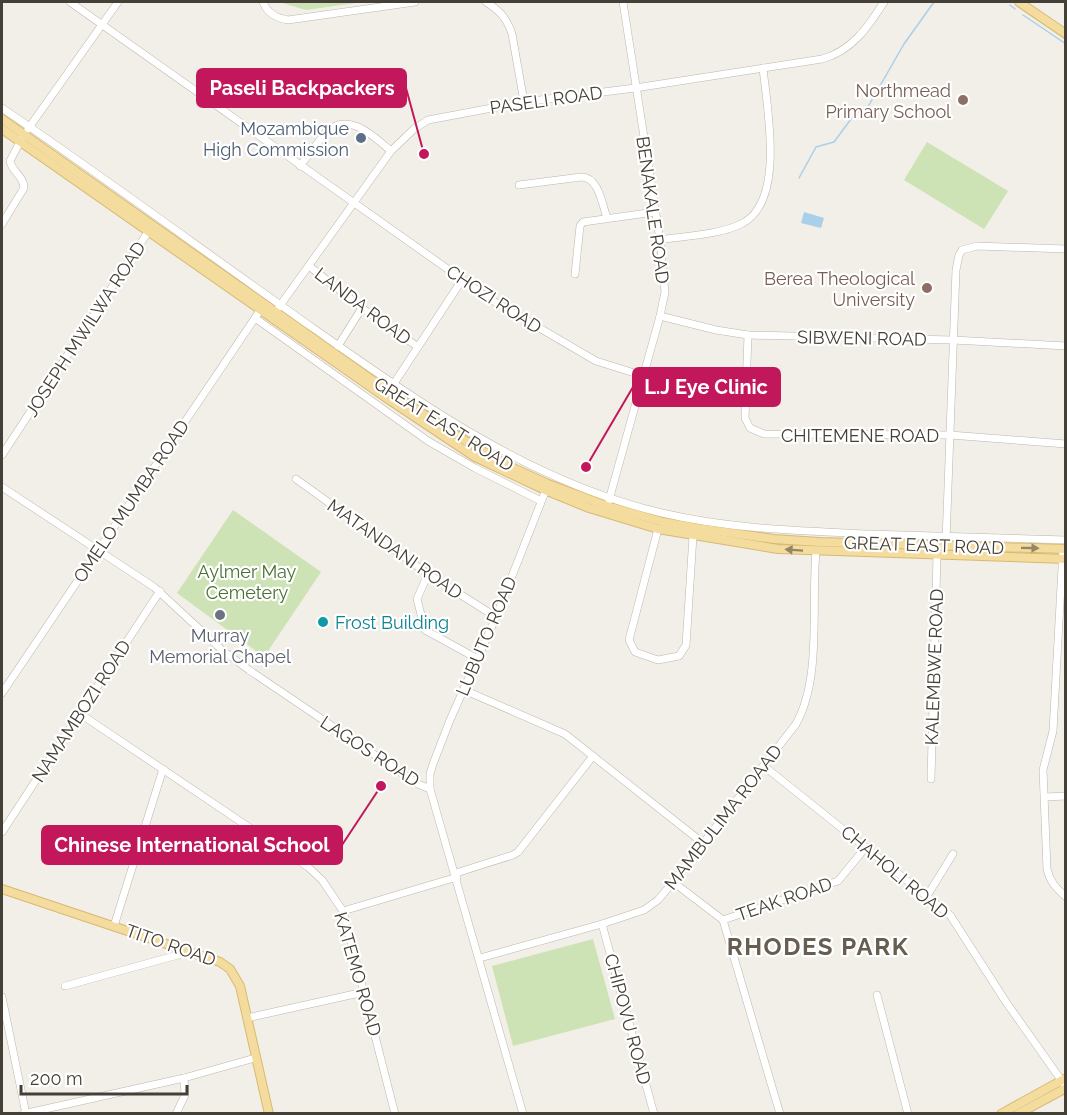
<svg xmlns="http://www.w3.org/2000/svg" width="1067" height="1115" font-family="Raleway,sans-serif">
<rect width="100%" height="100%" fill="#f2efe8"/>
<!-- green -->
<g fill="#cde2b5">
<polygon points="279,2 363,2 306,10"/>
<polygon points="927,142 1008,191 984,229 904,180"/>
<polygon points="233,510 321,572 264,657 177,593"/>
<polygon points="593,939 615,1019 513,1046 492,966"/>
</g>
<!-- water -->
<polygon fill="#aacfe9" points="804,212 824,218 821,228 801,223"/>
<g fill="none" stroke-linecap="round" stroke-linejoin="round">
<!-- stream -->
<g stroke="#aacfe9" stroke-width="1.5">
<polyline points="1010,5 1015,9"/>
<polyline points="1023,15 1066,44"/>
<polyline points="799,178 816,147 834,142 854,115 869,105 904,44 934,2"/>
</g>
<!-- minor casing -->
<g stroke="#bdb7ab" stroke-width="8">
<g id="minor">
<polyline points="70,2 490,299 596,361 644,376"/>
<path d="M263 2C267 13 276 18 288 20L415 2"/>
<path d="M486 2C499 10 507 18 512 34L524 102"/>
<path d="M2 108C107 179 209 255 313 328 422 404 530 482 662 513 730 529 800 531 869 534 935 536 1000 538 1066 540"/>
<polyline points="28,129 118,2"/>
<path d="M300 166 326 132C349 111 373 136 391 151"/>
<path d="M519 185 581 177C599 177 602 204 607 218"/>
<path d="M2 224 24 188C24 176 12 172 10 161L22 138"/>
<path d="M660 240C684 236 719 235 741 224 786 203 767 108 763 68"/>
<polyline points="309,266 362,308 418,347"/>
<polyline points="575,274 580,226 583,222 655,212"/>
<path d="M279 307 391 151 414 129 428 120 524 102 635 88 822 59C852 51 868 27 884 2"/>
<polyline points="660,316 716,330 748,335 953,340 1066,346"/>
<polyline points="255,318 428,441 475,468 541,501"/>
<polyline points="748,335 745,418 750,428 764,434 950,435 1066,444"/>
<polyline points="338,346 362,308"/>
<polyline points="391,388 462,280"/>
<polyline points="2,455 148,232"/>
<polyline points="296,479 428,574 496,617"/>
<polyline points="2,487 154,587 222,650 249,670 418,784 430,789 523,1114"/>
<polyline points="609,500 660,316 665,292 660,240 623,2"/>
<polyline points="658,529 629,640 635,652 658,660 679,656 686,645 693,536"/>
<polyline points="946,541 956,270 959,255 962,250 977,246 1066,249"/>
<path d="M1063 549 1053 731 1043 770 1047 869C1050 882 1056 888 1066 897"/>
<polyline points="428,574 417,599 425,630 478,659"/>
<polyline points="464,690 565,734 703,843"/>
<polyline points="2,693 261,309"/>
<polyline points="79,713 308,867 322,880 343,911 395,1114"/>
<polyline points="764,766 950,915 1006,1002 1066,1087"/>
<polyline points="931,779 937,556"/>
<polyline points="430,789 430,774 433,764 450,720 496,617 547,487"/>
<polyline points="1045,797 1066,796"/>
<polyline points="2,832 160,591"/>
<polyline points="456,873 513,855 518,852 593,756"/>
<polyline points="673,882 723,920 780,1114"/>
<polyline points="927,896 953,854"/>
<polyline points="343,911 457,877"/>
<polyline points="723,920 838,881 866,847"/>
<polyline points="602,924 654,1114"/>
<polyline points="114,926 163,769"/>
<path d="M480 958 602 924 644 910 658 900 673 882 796 724C822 678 811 604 816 552"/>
<polyline points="65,986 189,952"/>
<polyline points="877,995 908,1114"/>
<polyline points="2,997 26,1114"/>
<polyline points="247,1018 364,992"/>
<polyline points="23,1114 184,1078 255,1058"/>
<polyline points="176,1114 185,1095 184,1078"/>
</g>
</g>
<!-- major casing -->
<g stroke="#d8b970" stroke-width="10">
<g id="major">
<polyline points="1019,2 1066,34"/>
<polyline points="2,119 389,392 477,448 511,467 548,484 607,506 663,522 696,528 774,539 819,542 1066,549"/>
<polyline points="2,129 385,397 475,457 545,490 589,508 658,529 778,549 1066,559"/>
<polyline points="2,889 220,962 230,969 240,986 269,1114"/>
<polyline points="1001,1114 1066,1078"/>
<polyline points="1018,1114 1066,1088"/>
</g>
</g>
<!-- minor -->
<use href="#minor" stroke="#fff" stroke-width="7"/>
<!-- major -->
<use href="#major" stroke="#f4dc9f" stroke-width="8"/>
</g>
<!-- one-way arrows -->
<defs><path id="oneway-solid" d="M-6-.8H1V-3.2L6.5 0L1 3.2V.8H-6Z" transform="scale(1.5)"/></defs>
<g fill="#948666">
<use href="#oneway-solid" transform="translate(1030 548) rotate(1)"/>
<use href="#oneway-solid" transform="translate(794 550) rotate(-176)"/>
</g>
<!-- markers -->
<g fill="#8d6e63" stroke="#fff" stroke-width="2">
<circle cx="963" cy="100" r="6"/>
<circle cx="927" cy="288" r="6"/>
</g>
<circle fill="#5c6f8a" stroke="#fff" stroke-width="2" cx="361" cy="138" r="6"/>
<circle fill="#6b7280" stroke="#fff" stroke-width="2" cx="220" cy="615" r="6"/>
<circle fill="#0f9aa8" stroke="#fff" stroke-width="2" cx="323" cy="622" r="6"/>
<g text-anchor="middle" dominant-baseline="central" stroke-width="4.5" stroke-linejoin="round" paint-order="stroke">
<!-- education labels -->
<g font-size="18" fill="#785e54" stroke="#fff" text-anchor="end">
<text x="951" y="90">Northmead<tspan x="951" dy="21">Primary School</tspan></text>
<text x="915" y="278">Berea Theological<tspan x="915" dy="21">University</tspan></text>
</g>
<!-- street labels -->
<g font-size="18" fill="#454037" stroke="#fff">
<text transform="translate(546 100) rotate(-8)">PASELI ROAD</text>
<text transform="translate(653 210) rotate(82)">BENAKALE ROAD</text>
<text transform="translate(494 299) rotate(33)">CHOZI ROAD</text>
<text transform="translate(363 306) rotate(37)">LANDA ROAD</text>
<text transform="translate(85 329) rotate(-57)">JOSEPH MWILWA ROAD</text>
<text transform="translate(862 338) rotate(1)">SIBWENI ROAD</text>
<text transform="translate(444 424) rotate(32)">GREAT EAST ROAD</text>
<text x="860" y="435">CHITEMENE ROAD</text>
<text transform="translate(131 501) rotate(-56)">OMELO MUMBA ROAD</text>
<text transform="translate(924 545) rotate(2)">GREAT EAST ROAD</text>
<text transform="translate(395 549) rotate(35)">MATANDANI ROAD</text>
<text transform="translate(486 636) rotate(-67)">LUBUTO ROAD</text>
<text transform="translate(934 667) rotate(-88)">KALEMBWE ROAD</text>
<text transform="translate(81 711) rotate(-57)">NAMAMBOZI ROAD</text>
<text transform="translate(370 751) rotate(33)">LAGOS ROAD</text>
<text transform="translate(723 817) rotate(-52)">MAMBULIMA ROAAD</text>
<text transform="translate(895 872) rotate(40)">CHAHOLI ROAD</text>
<text transform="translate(784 899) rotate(-19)">TEAK ROAD</text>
<text transform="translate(171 945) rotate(19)">TITO ROAD</text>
<text transform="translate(358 974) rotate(74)">KATEMO ROAD</text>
<text transform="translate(628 1019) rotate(75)">CHIPOVU ROAD</text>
</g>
<!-- service labels -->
<g font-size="18" fill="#4e5e75" stroke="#fff" text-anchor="end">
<text x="349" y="128">Mozambique<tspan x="349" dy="21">High Commission</tspan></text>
</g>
<!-- park labels -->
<g font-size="18" fill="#487130" stroke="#fff">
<text x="247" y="571">Aylmer May<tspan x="247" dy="21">Cemetery</tspan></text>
</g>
<!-- culture labels -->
<g font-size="18" fill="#0d838f" stroke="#fff" text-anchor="start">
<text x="335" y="622">Frost Building</text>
</g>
<!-- worship labels -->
<g font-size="18" fill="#5b616d" stroke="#fff">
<text x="220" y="635">Murray<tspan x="220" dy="21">Memorial Chapel</tspan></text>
</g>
<!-- district labels -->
<g font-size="24" font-weight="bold" letter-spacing="1.5" fill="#675d50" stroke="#fff">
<text x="818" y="946">RHODES PARK</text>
</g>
</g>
<!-- callouts -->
<path fill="none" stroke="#c2185b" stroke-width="2" d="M424 154L406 88M586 467L633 387M381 786L342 845"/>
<g fill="#c2185b" stroke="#fff" stroke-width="2">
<circle cx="424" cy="154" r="6"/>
<circle cx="586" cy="467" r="6"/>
<circle cx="381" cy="786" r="6"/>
</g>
<g fill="#c2185b" stroke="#c2185b" stroke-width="2">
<rect x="197" y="69" width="209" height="38" rx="6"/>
<rect x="633" y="368" width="147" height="38" rx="6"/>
<rect x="42" y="826" width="300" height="38" rx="6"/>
</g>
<g font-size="20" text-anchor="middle" font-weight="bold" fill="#fff">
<text x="302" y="95">Paseli Backpackers</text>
<text x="706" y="394">L.J Eye Clinic</text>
<text x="192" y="852">Chinese International School</text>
</g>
<!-- border -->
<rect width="1067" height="1115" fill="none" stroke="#454037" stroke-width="6"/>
<!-- scale -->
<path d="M21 1085v9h166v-9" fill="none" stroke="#454037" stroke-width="3"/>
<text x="30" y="1085" font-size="18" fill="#454037" stroke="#ffffff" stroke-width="4.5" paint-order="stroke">200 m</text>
</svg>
